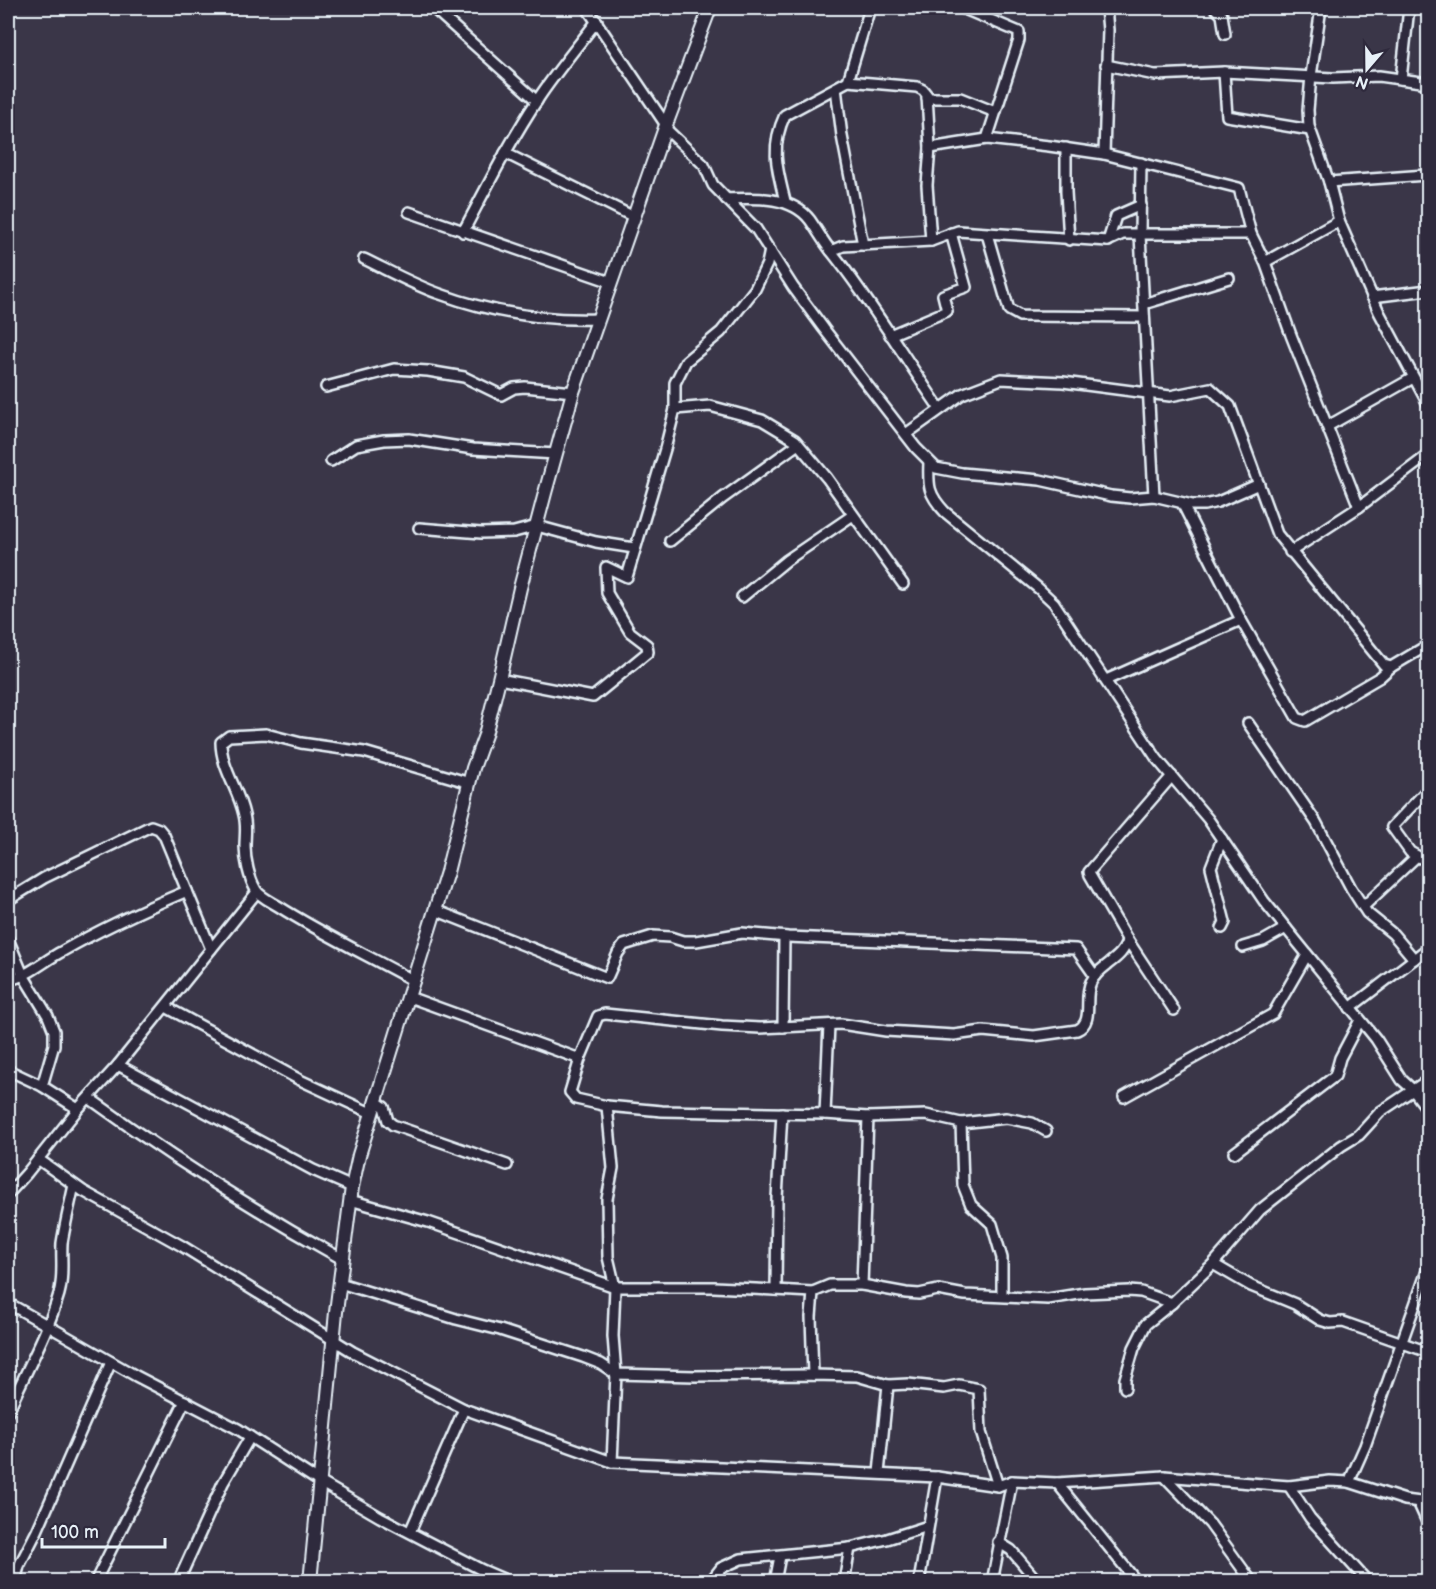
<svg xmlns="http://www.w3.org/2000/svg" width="1436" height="1589" font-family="'Balsamiq Sans',sans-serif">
<rect width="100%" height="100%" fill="#3a3648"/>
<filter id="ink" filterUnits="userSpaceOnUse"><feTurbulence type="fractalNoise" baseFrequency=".0167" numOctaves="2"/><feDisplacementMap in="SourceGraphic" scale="12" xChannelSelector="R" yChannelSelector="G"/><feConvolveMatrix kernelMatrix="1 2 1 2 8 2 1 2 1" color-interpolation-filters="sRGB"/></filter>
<g filter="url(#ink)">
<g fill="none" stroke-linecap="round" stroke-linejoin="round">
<!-- street casing -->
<g stroke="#e8f1f8" stroke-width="14">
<g id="street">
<polyline points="433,8 537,101"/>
<polyline points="587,8 666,125"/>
<polyline points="870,8 848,81 917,87 923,90 927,95 930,148 927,185 931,241"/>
<polyline points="962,8 1019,32 1019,40 987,139"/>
<polyline points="1215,8 1222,15 1225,34"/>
<polyline points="1321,8 1311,76 1308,110 1309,126 1329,182 1339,221 1379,312 1428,404"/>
<polyline points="1106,65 1155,75 1224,72 1333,78 1379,76 1428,83"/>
<polyline points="1224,72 1227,116 1310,130"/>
<polyline points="1401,79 1409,8"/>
<polyline points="836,88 842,136 863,245"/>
<polyline points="927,98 960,98 995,112"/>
<polyline points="665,128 704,165 713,185 756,229 793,287 824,329 916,448 936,468 962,473 1040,480 1111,496 1130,498 1154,496 1192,505 1204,505 1218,502 1259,484"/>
<polyline points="930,148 987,139 1049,146 1104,154 1239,188 1251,234 1265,262 1291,335 1359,507"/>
<polyline points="1066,148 1066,192 1069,240"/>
<polyline points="505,153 634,217"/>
<polyline points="1104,154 1108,30 1106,8"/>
<polyline points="1141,163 1140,235 1154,496"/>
<polyline points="1329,182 1426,175"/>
<path d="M726 199C753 198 791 195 810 220 817 230 823 241 831 251L843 246 931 241 958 231 1108 241 1116 216 1141 205"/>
<path d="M785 201C777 169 770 147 785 115L848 81"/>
<polyline points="409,212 611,282"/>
<path d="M463 232C487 187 510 141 538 99 556 72 577 47 597 21"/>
<polyline points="987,234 1009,310 1020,316 1144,317"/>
<polyline points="1108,241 1123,234 1251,234"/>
<path d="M831 251C871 301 904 357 940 409"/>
<path d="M364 259C389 271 414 285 440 294 492 313 543 321 598 319"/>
<polyline points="1265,262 1339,221"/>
<polyline points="1372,297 1428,290"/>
<polyline points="1144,304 1229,278"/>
<polyline points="890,335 947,311 943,295 966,287 951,233"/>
<polyline points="326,387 394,369 428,371 464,377 501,395 514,388 525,387 573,392"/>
<polyline points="675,409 710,406 762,420 795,440 827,478 903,584"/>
<polyline points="1328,426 1413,378"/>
<polyline points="906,434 962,394 1001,379 1063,382 1170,396 1210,388 1230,406 1277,534 1384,665 1391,667 1428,645"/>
<polyline points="331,461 356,445 384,440 409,439 473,449 556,454"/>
<path d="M929 462C928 486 928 494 945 512L1038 588 1054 603 1157 759 1208 819 1264 901 1376 1039 1402 1080 1413 1090 1428 1110"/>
<polyline points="419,528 481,533 514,532 537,526 596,542 634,548"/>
<polyline points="670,541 723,498 798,444"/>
<polyline points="1290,552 1359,507 1428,455"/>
<polyline points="742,597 787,560 853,515"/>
<polyline points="1241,620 1297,718 1305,721 1380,677 1391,667"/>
<polyline points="499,679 593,697 648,652 647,645 630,632 607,593 606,567 627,577 665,449 675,409 675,383 686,361 721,332 755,289 767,264 770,250"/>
<polyline points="1106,680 1241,620 1182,503"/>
<polyline points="1248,723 1316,822 1351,888 1367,913 1393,934 1414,959 1350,1008"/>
<polyline points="1172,776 1089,872 1090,875 1127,939 1174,1010"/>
<polyline points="1428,789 1392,827 1410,852 1428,862"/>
<polyline points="1222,839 1211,867 1225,922 1222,928"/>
<polyline points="8,900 44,878 151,826 159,829 164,835 187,891"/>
<polyline points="1363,907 1417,856"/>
<polyline points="435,910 607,978 618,953 624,945 653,936 670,937 683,941 696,941 742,933 788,937 1076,949 1095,976"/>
<polyline points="8,939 23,975 48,1016 54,1031 54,1045 42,1086"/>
<polyline points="1243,947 1263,941 1286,928"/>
<polyline points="1414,959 1428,948"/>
<path d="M8 980C27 977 44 961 61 952 101 929 144 909 187 891L211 949"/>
<path d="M414 981C369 956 322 934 278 906 272 902 260 897 256 890 249 878 245 860 245 846 245 835 247 826 244 815 239 790 221 768 221 742L229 736 266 734 301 743 364 752 470 783"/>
<polyline points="409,997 580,1059"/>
<polyline points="166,1007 300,1080 371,1113"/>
<polyline points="783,1027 784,937"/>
<polyline points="118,1065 313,1170 352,1187"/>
<polyline points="8,1070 42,1086 78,1109"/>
<polyline points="1124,1097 1273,1014 1307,955"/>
<path d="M89 1098C170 1157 254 1210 342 1259"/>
<polyline points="375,1101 384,1107 388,1121 393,1125 507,1165"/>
<polyline points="607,1106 613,1168 607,1199 608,1257 615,1287 613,1336 616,1374 612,1462"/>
<polyline points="825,1114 829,1025"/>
<polyline points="961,1123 963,1185 971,1205 992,1224 1002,1258 1002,1296"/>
<path d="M1046 1131 1032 1123 1006 1118 961 1123 926 1115 868 1117 825 1114 662 1111 607 1106 576 1099 570 1092 580 1059 598 1016 605 1014 722 1026 760 1028 841 1024 886 1031 954 1035 983 1031 1034 1036 1077 1030C1095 1022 1083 998 1091 982 1099 965 1125 959 1127 939"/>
<polyline points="1234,1153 1335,1076 1340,1058 1360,1020"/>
<polyline points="38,1159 83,1191 182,1246 353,1352 464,1409 612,1462 937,1477 998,1486 1012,1481 1057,1483 1164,1476 1289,1486 1330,1481 1349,1482 1405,1500 1428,1503"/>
<polyline points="8,1194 27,1173 78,1109 118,1065 257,892"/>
<polyline points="350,1200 428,1222 615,1287 714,1287 813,1292 830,1285 862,1285 906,1293 919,1294 938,1290 965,1295 1048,1299 1085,1293 1129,1291 1141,1292 1172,1303"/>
<polyline points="1213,1264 1251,1286 1295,1304 1320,1320 1330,1323 1343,1322 1428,1352"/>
<polyline points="340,1283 456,1319 500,1330 583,1357 601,1364 616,1374 695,1376 813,1375 857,1376 888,1385 908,1384 944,1388 959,1385 979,1389 981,1432 998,1486"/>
<polyline points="862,1285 868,1117"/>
<polyline points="776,1290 777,1198 782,1113"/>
<polyline points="813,1292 811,1317 813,1375"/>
<polyline points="8,1303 136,1376 238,1429 320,1482 380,1517 482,1570 510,1582"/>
<polyline points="1125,1388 1125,1379 1134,1348 1146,1324 1172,1303 1213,1264 1260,1210 1341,1146 1359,1135 1380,1112 1428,1080"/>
<path d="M8 1412C25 1372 47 1335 59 1294 64 1277 61 1261 62 1243 65 1224 70 1204 74 1185"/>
<polyline points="879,1473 888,1385"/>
<polyline points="1164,1476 1210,1524 1252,1582"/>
<polyline points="1349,1482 1365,1446 1428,1268"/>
<polyline points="1057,1483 1137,1582"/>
<polyline points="1289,1486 1310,1518 1368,1582"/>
<polyline points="1418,1502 1428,1524"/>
<polyline points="410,1532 464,1409"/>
<polyline points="998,1542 1011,1550 1038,1582"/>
<polyline points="15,1582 19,1566 37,1531 111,1362"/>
<polyline points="95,1582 185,1401"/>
<polyline points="178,1582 223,1483 250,1437"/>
<polyline points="710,1582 721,1568 741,1559 850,1548 887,1539 928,1526"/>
<polyline points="775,1582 780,1556"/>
<polyline points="844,1582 850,1548"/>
<polyline points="919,1582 937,1477"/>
<polyline points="992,1582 1012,1481"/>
</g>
</g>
<!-- secondary casing -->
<g stroke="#e8f1f8" stroke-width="16">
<polyline id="secondary" points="310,1582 336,1312 352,1187 359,1155 447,872 473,768 485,735 500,675 520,588 545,493 573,392 666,125 710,8"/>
</g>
<!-- street -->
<use href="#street" stroke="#2f2a3d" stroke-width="9"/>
<!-- secondary -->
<use href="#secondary" stroke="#2f2a3d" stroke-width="12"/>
</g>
</g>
<!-- margin -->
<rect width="1436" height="1589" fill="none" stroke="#2f2a3d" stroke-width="30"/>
<rect x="15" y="15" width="1406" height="1559" fill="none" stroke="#e8f1f8" stroke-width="2" filter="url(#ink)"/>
<!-- north arrow -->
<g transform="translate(1367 69) rotate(200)" stroke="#2f2a3d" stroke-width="4.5" paint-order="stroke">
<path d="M0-4.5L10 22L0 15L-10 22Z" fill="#e8f1f8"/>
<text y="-9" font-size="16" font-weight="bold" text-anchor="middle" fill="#e8f1f8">N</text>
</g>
<!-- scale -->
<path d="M42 1538v9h123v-9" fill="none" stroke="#e8f1f8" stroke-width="3"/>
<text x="51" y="1538" font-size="18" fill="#e8f1f8" stroke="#2f2a3d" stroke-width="4.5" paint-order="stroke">100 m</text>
</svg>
